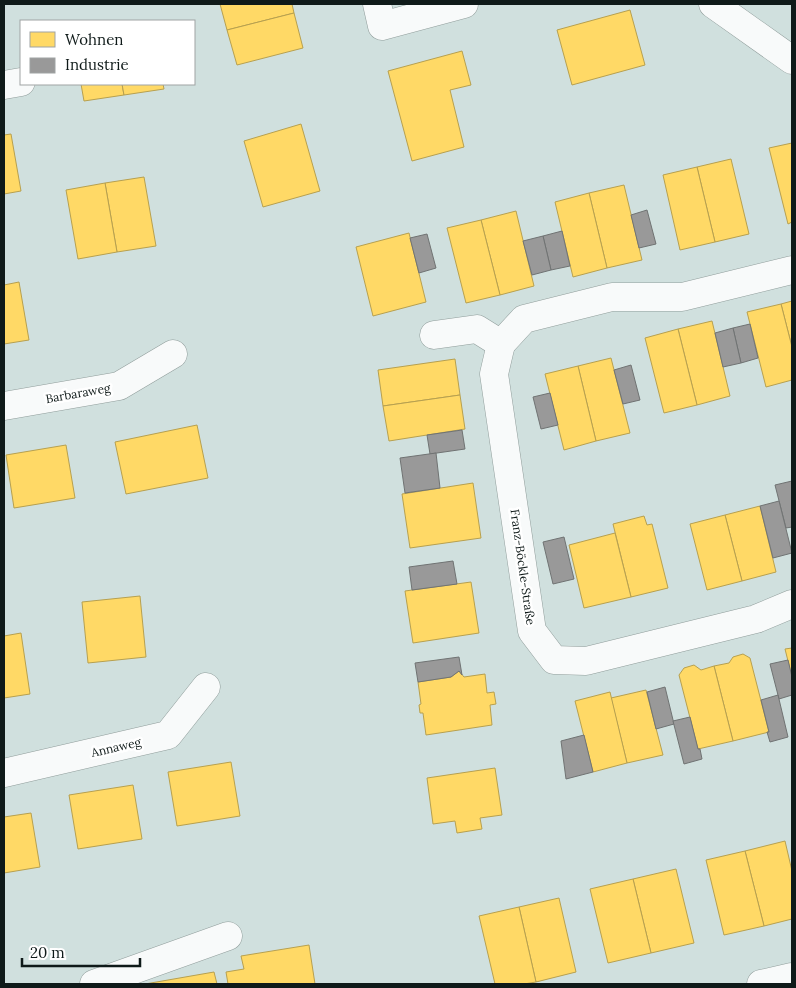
<svg xmlns="http://www.w3.org/2000/svg" width="796" height="988" font-family="Lora,serif">
<rect width="100%" height="100%" fill="#d0e0de"/>
<!-- homes -->
<g fill="#ffd966" stroke="#b7a04f">
<polygon points="220,4 292,4 294,13 227,30"/>
<polygon points="630,10 645,65 572,85 557,30"/>
<polygon points="294,13 303,48 237,65 227,30"/>
<polygon points="462,51 471,85 450,90 464,147 412,161 388,71"/>
<polygon points="81,84 122,84 124,95 84,101"/>
<polygon points="122,84 163,84 164,89 124,95"/>
<polygon points="301,124 320,191 263,207 244,141"/>
<polygon points="11,134 21,191 4,194 4,135"/>
<polygon points="792,143 792,222 788,224 769,148"/>
<polygon points="731,159 749,234 715,242 697,167"/>
<polygon points="697,167 715,242 680,250 663,175"/>
<polygon points="144,177 156,246 117,252 105,183"/>
<polygon points="105,183 117,252 78,259 66,190"/>
<polygon points="624,185 642,260 607,268 589,193"/>
<polygon points="589,193 607,268 573,277 555,202"/>
<polygon points="516,211 534,286 500,295 481,220"/>
<polygon points="481,220 500,295 466,303 447,228"/>
<polygon points="409,233 426,302 373,316 356,247"/>
<polygon points="19,282 29,340 4,344 4,285"/>
<polygon points="792,301 792,347 781,304"/>
<polygon points="781,304 792,347 792,380 766,387 747,312"/>
<polygon points="712,321 730,396 697,405 678,329"/>
<polygon points="678,329 697,405 664,413 645,338"/>
<polygon points="611,358 630,433 596,441 578,366"/>
<polygon points="455,359 460,395 383,406 378,370"/>
<polygon points="578,366 596,441 564,450 545,374"/>
<polygon points="460,395 465,429 389,441 383,406"/>
<polygon points="197,425 208,478 126,494 115,442"/>
<polygon points="66,445 75,498 14,508 6,455"/>
<polygon points="473,483 481,538 410,548 402,494"/>
<polygon points="760,506 776,572 742,581 725,515"/>
<polygon points="725,515 742,581 707,590 690,524"/>
<polygon points="644,516 647,525 652,524 668,588 631,597 613,524"/>
<polygon points="615,533 631,597 584,608 569,545"/>
<polygon points="471,582 479,633 413,643 405,591"/>
<polygon points="140,596 146,657 88,663 82,602"/>
<polygon points="21,633 30,694 4,698 4,636"/>
<polygon points="792,648 792,677 785,649"/>
<polygon points="743,654 750,658 769,732 733,741 714,666 729,663 733,657"/>
<polygon points="694,665 701,670 714,666 733,741 698,749 679,675 684,668"/>
<polygon points="459,671 464,677 485,674 487,693 494,692 496,704 490,705 492,725 426,735 423,713 420,713 419,705 421,704 418,682 451,677"/>
<polygon points="646,690 663,755 627,763 611,698"/>
<polygon points="610,692 627,763 593,772 575,701"/>
<polygon points="231,762 240,816 177,826 168,772"/>
<polygon points="495,768 502,815 480,818 482,829 457,833 455,821 433,824 427,778"/>
<polygon points="133,785 142,839 78,849 69,795"/>
<polygon points="31,813 40,867 4,873 4,817"/>
<polygon points="785,841 792,871 792,919 764,926 745,851"/>
<polygon points="745,851 764,926 724,935 706,860"/>
<polygon points="676,869 694,943 651,953 633,879"/>
<polygon points="633,879 651,953 608,963 590,889"/>
<polygon points="559,898 576,972 536,982 519,907"/>
<polygon points="519,907 536,982 524,984 495,984 479,916"/>
<polygon points="309,945 315,984 228,984 226,972 244,969 241,956"/>
<polygon points="214,972 217,984 145,984"/>
</g>
<!-- industry -->
<g fill="#999" stroke="#707373">
<polygon points="647,210 656,244 639,248 631,215"/>
<polygon points="562,231 570,266 551,270 543,236"/>
<polygon points="427,234 436,268 419,273 410,238"/>
<polygon points="543,236 551,270 532,275 523,241"/>
<polygon points="750,324 758,358 741,363 733,328"/>
<polygon points="733,328 741,363 723,367 715,333"/>
<polygon points="631,365 640,400 623,404 614,370"/>
<polygon points="550,393 558,425 541,429 533,397"/>
<polygon points="462,430 465,449 430,454 427,435"/>
<polygon points="436,453 440,488 405,493 400,458"/>
<polygon points="792,481 792,527 786,528 775,485"/>
<polygon points="779,501 792,553 773,558 760,506"/>
<polygon points="564,537 574,579 553,584 543,542"/>
<polygon points="453,561 457,584 412,590 409,567"/>
<polygon points="459,657 462,675 459,671 451,677 418,682 415,663"/>
<polygon points="788,660 792,677 792,695 779,699 770,664"/>
<polygon points="665,687 674,724 656,729 647,692"/>
<polygon points="778,695 788,737 770,742 767,732 769,732 761,700"/>
<polygon points="690,717 698,749 700,749 702,759 684,764 673,721"/>
<polygon points="584,735 593,772 566,779 561,741"/>
</g>
<g fill="none" stroke-linecap="round" stroke-linejoin="round">
<!-- minor casing -->
<g stroke="#909d9b" stroke-width="29">
<g id="minor">
<polyline points="377,4 382,26 464,4"/>
<polyline points="713,4 792,60"/>
<polyline points="4,85 21,82"/>
<polyline points="434,335 477,329 501,344 524,319 612,297 682,297 792,270"/>
<polyline points="501,344 494,374 532,631 554,660 586,661 756,619 792,604"/>
<polyline points="4,406 119,386 173,354"/>
<polyline points="4,773 168,735 206,687"/>
<polyline points="94,984 228,936"/>
<polyline points="761,984 792,977"/>
</g>
</g>
<!-- minor -->
<use href="#minor" stroke="#f8fafa" stroke-width="28"/>
</g>
<g text-anchor="middle" dominant-baseline="central" stroke-width="5" stroke-linejoin="round" paint-order="stroke">
<!-- street labels -->
<g font-size="12" fill="#0f1a19" stroke="#fff">
<text transform="translate(78 393) rotate(-10)">Barbaraweg</text>
<text transform="translate(523 567) rotate(82)">Franz-Böckle-Straße</text>
<text transform="translate(116 747) rotate(-13)">Annaweg</text>
</g>
</g>
<!-- border -->
<rect width="796" height="988" fill="none" stroke="#0f1a19" stroke-width="10"/>
<!-- legend -->
<rect x="20" y="20" width="175" height="65" fill="#ffffff" stroke="#9fa3a3"/>
<rect x="30" y="32" width="25" height="15" fill="#ffd966" stroke="#9fa3a3"/>
<text x="65" y="45" font-size="15" fill="#0f1a19">Wohnen</text>
<rect x="30" y="58" width="25" height="15" fill="#999999" stroke="#9fa3a3"/>
<text x="65" y="70" font-size="15" fill="#0f1a19">Industrie</text>
<!-- scale -->
<path d="M22 958v8h118v-8" fill="none" stroke="#0f1a19" stroke-width="2.5"/>
<text x="30" y="958" font-size="15" fill="#0f1a19" stroke="#ffffff" stroke-width="4" paint-order="stroke">20 m</text>
</svg>
